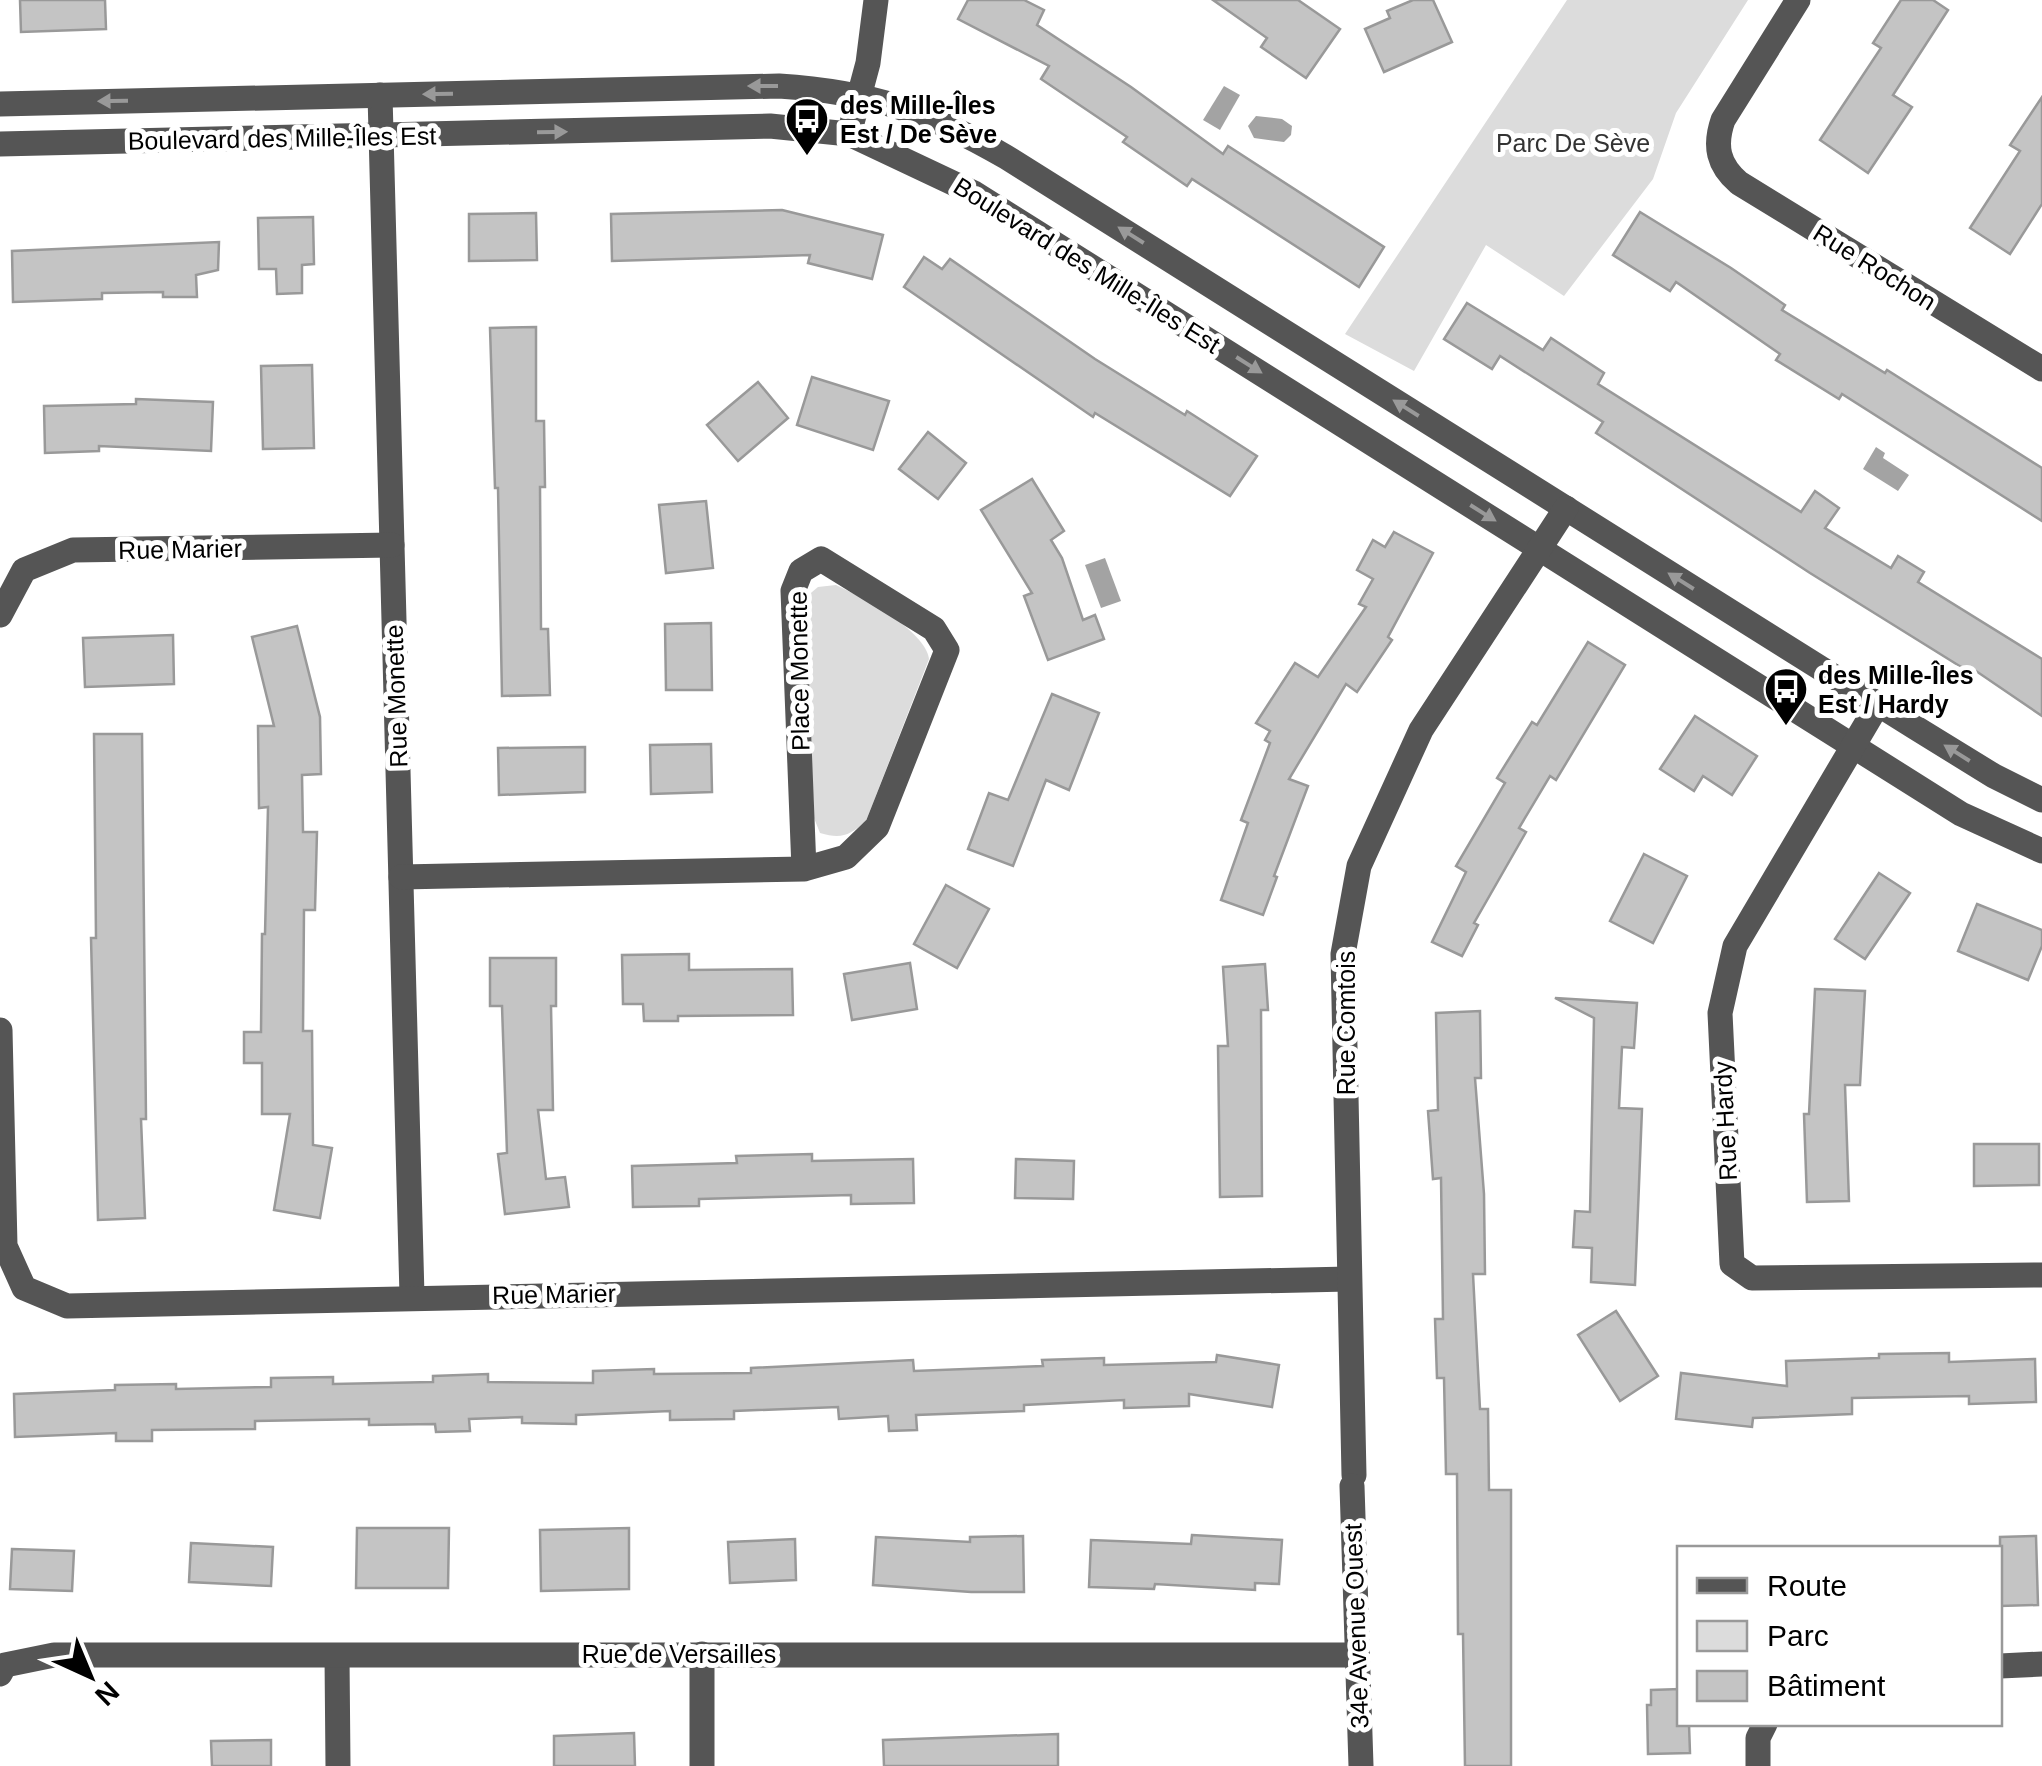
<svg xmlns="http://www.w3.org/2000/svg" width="2042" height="1766" font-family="Helvetica,sans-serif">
<rect width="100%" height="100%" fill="#fff"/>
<!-- green -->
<g fill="#dcdcdc">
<polygon points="1567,0 1748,0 1676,113 1653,179 1564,296 1486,245 1414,371 1345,334"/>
<path d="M836 585C862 597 925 630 929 659L866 821C849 836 841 839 820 833L814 818 805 598 818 587Z"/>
</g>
<!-- water -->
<g fill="#a3a3a3">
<polygon points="1224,86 1240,95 1220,130 1203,120"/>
<polygon points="1256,116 1282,119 1292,126 1291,135 1284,142 1254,138 1248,126"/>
<polygon points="1876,447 1885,453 1883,458 1909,475 1898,491 1863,469"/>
<polygon points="1105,558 1121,601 1101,608 1085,565"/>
</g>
<!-- building -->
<g fill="#c4c4c4" stroke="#999" stroke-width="2.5">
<polygon points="20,0 105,0 106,29 21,32"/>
<polygon points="968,0 1024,0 1044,10 1037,25 1131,87 1223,154 1228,146 1384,247 1359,287 1192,179 1187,186 1123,142 1127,137 1041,79 1049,66 958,19"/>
<polygon points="1213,0 1298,0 1340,29 1306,78 1261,47 1267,38"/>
<polygon points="1413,0 1433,0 1452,42 1384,72 1365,29 1390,18 1387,11"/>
<polygon points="1901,0 1933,0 1948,10 1893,95 1912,107 1868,173 1820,140 1881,48 1873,43"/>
<polygon points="2042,97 2042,204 2010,254 1970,228 2020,151 2010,145"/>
<polygon points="782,210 883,235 872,279 808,263 810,255 612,261 611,214"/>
<polygon points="1640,212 1731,268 1785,305 1782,310 1885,373 1887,370 2042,468 2042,521 1842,394 1839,399 1776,360 1780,354 1676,282 1670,291 1613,255"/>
<polygon points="536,213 537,260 469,261 469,214"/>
<polygon points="313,217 314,264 302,265 302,293 277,294 276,269 259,269 258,218"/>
<polygon points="219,242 218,270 196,275 197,297 163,297 163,292 102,293 102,299 13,302 12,251"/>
<polygon points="924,257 942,269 950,259 1095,359 1185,415 1187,411 1257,456 1230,496 1095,413 1093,417 904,287"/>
<polygon points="1467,303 1543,350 1551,338 1604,373 1598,384 1801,512 1815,491 1839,508 1825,528 1891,568 1898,556 1924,572 1918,582 2042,659 2042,716 1976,671 1974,675 1810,573 1596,433 1603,422 1500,356 1492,369 1444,339"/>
<polygon points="536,327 536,421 544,421 545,487 540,487 541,629 548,629 550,695 502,696 498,488 495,488 490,328"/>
<polygon points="312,365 314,448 263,449 261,366"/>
<polygon points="812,377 889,401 873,450 797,425"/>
<polygon points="758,382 788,418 738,461 707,425"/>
<polygon points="136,399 213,402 211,451 99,446 99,451 45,453 44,406 136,404"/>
<polygon points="928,432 966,463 938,499 899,469"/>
<polygon points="1032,479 1064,531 1051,540 1062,558 1083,620 1095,615 1104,639 1048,660 1024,596 1032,593 981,510"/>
<polygon points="706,501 713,568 666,573 659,505"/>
<polygon points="1394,532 1433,553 1388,637 1392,640 1357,692 1346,684 1289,779 1308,786 1274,876 1277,877 1263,915 1221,900 1248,823 1241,820 1270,743 1265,740 1270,731 1256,723 1295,663 1318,677 1366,607 1359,604 1373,579 1357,570 1373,540 1385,547"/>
<polygon points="711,623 712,690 666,690 665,624"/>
<polygon points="297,626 320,717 321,774 302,775 303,832 317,832 315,910 304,910 303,1031 312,1031 313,1145 332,1148 320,1218 274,1210 290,1114 262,1114 262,1063 244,1063 244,1032 261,1032 262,934 265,934 268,807 259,808 258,726 274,726 252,637"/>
<polygon points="173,635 174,684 85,687 83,638"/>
<polygon points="1588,642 1625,665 1556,780 1550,776 1519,828 1526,832 1474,923 1478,925 1462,956 1432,942 1466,872 1456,866 1505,783 1497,778 1532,722 1537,725"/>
<polygon points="1052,694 1099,713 1069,790 1046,780 1013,866 968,849 989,793 1008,800"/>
<polygon points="1695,716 1757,756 1732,795 1703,776 1694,791 1660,769"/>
<polygon points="94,734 142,734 146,1119 141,1119 145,1218 98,1220 91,938 96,938"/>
<polygon points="711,744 712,792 651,794 650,745"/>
<polygon points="585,747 585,792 499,795 498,748"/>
<polygon points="1644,854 1687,876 1653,943 1610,921"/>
<polygon points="1879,873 1910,893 1865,959 1835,939"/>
<polygon points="946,885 989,909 957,968 914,944"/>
<polygon points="1977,904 2042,930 2042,946 2028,980 1958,951"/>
<polygon points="689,954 689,970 792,969 793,1015 678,1016 678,1021 644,1021 643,1004 623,1004 622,955"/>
<polygon points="490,958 556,958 556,1006 551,1006 553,1110 538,1110 546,1179 565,1177 569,1207 505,1214 498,1154 507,1153 502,1006 490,1006"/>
<polygon points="910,963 917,1009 852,1020 844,974"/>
<polygon points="1265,964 1268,1010 1261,1010 1262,1196 1220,1197 1218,1046 1228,1046 1223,967"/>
<polygon points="1815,989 1865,991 1860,1085 1845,1085 1849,1201 1807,1202 1804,1114 1809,1114"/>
<polygon points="1555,998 1637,1003 1634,1048 1622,1047 1619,1108 1642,1109 1635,1285 1591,1282 1592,1248 1573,1247 1575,1211 1590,1212 1594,1018"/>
<polygon points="1480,1011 1481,1078 1475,1078 1484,1194 1485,1274 1473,1274 1480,1409 1488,1409 1489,1490 1511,1490 1511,1766 1465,1766 1463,1634 1458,1634 1457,1474 1446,1474 1444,1378 1437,1378 1435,1319 1443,1319 1441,1178 1433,1179 1428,1111 1438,1110 1436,1013"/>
<polygon points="1974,1144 2039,1144 2039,1185 1974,1186"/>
<polygon points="812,1154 812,1161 913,1159 914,1203 851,1204 851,1195 699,1199 699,1206 633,1207 632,1166 737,1163 736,1156"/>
<polygon points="1016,1159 1074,1161 1073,1199 1015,1198"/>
<polygon points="1616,1311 1658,1376 1620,1401 1578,1335"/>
<polygon points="1949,1353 1949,1362 2035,1359 2036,1402 1969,1404 1969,1396 1852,1398 1852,1414 1753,1418 1752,1427 1676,1419 1681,1373 1787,1386 1786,1361 1879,1358 1879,1354"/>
<polygon points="1217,1355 1279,1365 1272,1407 1189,1394 1189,1406 1124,1408 1124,1400 1024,1405 1024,1411 916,1415 917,1430 889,1431 888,1416 839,1419 838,1407 734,1411 734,1419 670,1420 670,1411 576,1415 576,1424 522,1423 522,1417 469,1419 470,1431 436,1432 435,1424 369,1425 369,1419 255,1421 255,1429 152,1430 152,1441 116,1441 116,1433 15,1437 14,1394 115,1390 115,1385 176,1384 176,1389 271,1387 271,1378 333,1377 333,1384 433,1382 433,1376 488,1374 488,1382 593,1383 593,1371 654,1369 654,1374 751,1373 751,1368 913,1360 914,1371 1043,1366 1042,1360 1104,1358 1104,1365 1216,1362"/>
<polygon points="357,1528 449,1528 448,1588 356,1588"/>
<polygon points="629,1528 629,1589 541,1591 540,1530"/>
<polygon points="1192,1535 1282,1540 1279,1584 1255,1583 1255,1590 1155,1584 1154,1589 1089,1587 1091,1540 1191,1544"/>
<polygon points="1023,1536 1024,1592 971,1592 873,1585 876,1537 970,1542 970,1537"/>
<polygon points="2036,1536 2038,1605 2000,1606 2000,1537"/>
<polygon points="795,1539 796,1580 730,1583 728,1542"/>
<polygon points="191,1543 273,1547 271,1586 189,1582"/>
<polygon points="12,1549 74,1551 72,1591 10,1589"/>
<polygon points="1680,1689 1680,1724 1689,1724 1690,1753 1648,1754 1647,1705 1651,1705 1651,1690"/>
<polygon points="634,1733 635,1766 554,1766 554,1736"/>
<polygon points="1058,1734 1058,1766 884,1766 883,1740"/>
<polygon points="271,1740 271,1766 212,1766 211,1741"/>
</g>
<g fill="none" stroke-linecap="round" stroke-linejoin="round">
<!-- minor -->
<g stroke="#555" stroke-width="25">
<path d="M1798 0 1723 120C1714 146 1718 165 1739 183L2042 369"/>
<polyline points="380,95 412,1296"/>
<path d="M0 104 779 86C871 92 927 111 1006 157L1916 728 1994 776 2042 800"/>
<polyline points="849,134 868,63 876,0"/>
<polyline points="0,144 770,126 849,134 974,193 1961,814 2042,851"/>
<polyline points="0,615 24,570 73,550 392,545"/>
<polyline points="1878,704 1735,946 1720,1013 1732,1264 1752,1278 2042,1275"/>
<polyline points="401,877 804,869 846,857 877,827 947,650 934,629 821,559 801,571 793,591 804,869"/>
<polyline points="0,1030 5,1246 24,1288 67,1306 1349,1279"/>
<polyline points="1354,1475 1343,954 1359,866 1421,730 1566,508"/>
<polyline points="1352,1486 1361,1766"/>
<polyline points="702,1654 702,1766"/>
<polyline points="337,1656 338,1766"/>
<polyline points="2000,1666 2042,1664"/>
<polyline points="0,1674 5,1665 54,1655 1355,1655"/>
<polyline points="1758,1766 1758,1738 1765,1724"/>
</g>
</g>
<!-- one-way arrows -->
<defs><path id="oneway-solid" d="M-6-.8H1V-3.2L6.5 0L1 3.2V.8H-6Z" transform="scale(2.5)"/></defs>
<g fill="#999">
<use href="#oneway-solid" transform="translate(763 86) rotate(180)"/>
<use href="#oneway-solid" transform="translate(438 94) rotate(179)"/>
<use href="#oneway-solid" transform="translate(113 101) rotate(179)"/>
<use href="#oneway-solid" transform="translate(552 132) rotate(-1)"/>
<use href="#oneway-solid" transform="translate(1131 235) rotate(-148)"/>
<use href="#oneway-solid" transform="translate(1249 365) rotate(32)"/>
<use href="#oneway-solid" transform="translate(1406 408) rotate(-148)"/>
<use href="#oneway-solid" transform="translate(1483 513) rotate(32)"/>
<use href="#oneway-solid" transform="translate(1681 581) rotate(-148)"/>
<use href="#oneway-solid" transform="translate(1957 753) rotate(-148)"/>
</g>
<!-- icons -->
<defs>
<g id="bus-pin" transform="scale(2.25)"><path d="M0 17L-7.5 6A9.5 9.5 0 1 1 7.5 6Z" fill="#000" stroke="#fff"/><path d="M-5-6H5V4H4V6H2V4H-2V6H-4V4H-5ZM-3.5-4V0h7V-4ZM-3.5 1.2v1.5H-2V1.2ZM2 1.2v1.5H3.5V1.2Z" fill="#fff"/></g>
</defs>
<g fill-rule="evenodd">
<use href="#bus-pin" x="807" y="119"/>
<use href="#bus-pin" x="1786" y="689"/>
</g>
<g text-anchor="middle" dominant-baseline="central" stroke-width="10" stroke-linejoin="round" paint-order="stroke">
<!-- poi labels -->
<g font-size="25" font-weight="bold" fill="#000" stroke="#fff" text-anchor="start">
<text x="840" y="105">des Mille-Îles<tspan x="840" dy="29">Est / De Sève</tspan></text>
<text x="1818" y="675">des Mille-Îles<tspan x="1818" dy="29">Est / Hardy</tspan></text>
</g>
<!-- street labels -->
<g font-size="25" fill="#000" stroke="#fff">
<text transform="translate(282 138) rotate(-1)">Boulevard des Mille-Îles Est</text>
<text transform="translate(1087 265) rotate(32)">Boulevard des Mille-Îles Est</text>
<text transform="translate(1875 267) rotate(32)">Rue Rochon</text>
<text transform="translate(180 549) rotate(-1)">Rue Marier</text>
<text transform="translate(799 671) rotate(-91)">Place Monette</text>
<text transform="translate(396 696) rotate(-92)">Rue Monette</text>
<text transform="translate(1346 1023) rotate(-90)">Rue Comtois</text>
<text transform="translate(1725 1121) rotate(-93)">Rue Hardy</text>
<text transform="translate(554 1294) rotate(-1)">Rue Marier</text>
<text transform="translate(1356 1626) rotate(-92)">34e Avenue Ouest</text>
<text x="679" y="1654">Rue de Versailles</text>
</g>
<!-- park labels -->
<g font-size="25" fill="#333" stroke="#fff">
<text x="1573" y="143">Parc De Sève</text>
</g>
</g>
<!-- legend -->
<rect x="1677" y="1546" width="325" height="180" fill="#ffffff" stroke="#999999" stroke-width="2.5"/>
<rect x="1697" y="1578" width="50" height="15" fill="#555555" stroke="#999999" stroke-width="2.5"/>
<text x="1767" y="1596" font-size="30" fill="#000000">Route</text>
<rect x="1697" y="1621" width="50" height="30" fill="#dcdcdc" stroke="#999999" stroke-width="2.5"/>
<text x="1767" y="1646" font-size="30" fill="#000000">Parc</text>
<rect x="1697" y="1671" width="50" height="30" fill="#c4c4c4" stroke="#999999" stroke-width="2.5"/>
<text x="1767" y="1696" font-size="30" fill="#000000">Bâtiment</text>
<!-- north arrow -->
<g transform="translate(90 1676) rotate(136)" stroke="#ffffff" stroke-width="8" paint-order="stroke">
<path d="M0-8L18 38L0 25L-18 38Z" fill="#000000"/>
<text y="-15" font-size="28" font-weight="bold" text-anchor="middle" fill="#000000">N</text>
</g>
</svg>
